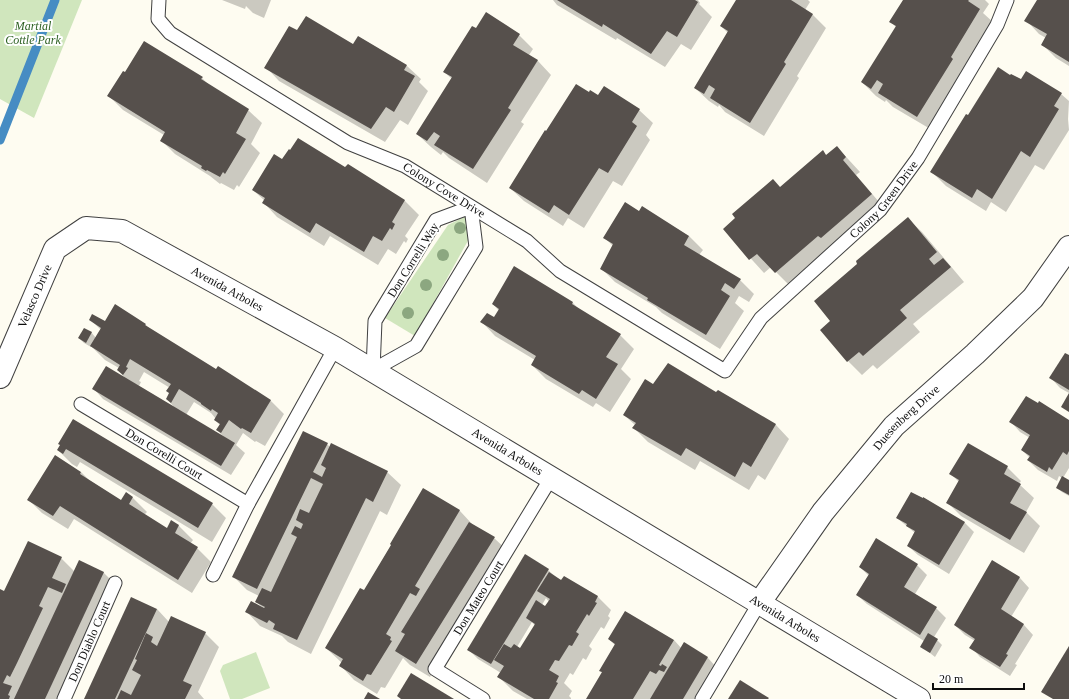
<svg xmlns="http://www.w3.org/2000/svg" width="1069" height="699" font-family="Georgia,serif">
<rect width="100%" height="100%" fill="#fefcf1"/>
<!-- green -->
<g fill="#d0e6bd">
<polygon points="0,0 82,0 34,118 0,99"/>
<polygon points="466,216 470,237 415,336 385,318 448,225"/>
<polygon points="256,652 270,688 242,699 230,699 220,671 223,665"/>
</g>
<!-- shadow -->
<g fill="#0003" fill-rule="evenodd">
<polygon points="222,0 271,0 264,18 253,13 246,6 245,9"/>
<polygon points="553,0 698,0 700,3 699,4 712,17 691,50 681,44 665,67 617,38 616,40 557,5"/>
<polygon points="737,0 808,0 810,2 805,10 813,15 826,28 797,76 799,78 764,136 725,112 719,105 718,107 709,101 695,88 728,33 721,26"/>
<polygon points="904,0 985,0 989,4 983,13 994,23 932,130 893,107 886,100 885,102 876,96 862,82 896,27 891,22"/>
<polygon points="1038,0 1069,0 1069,66 1056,58 1042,44 1046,38 1039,34 1026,20"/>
<polygon points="297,32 354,45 359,37 407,66 421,79 419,82 428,91 408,125 400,120 385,142 279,81 266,67"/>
<polygon points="519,35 533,49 529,55 538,61 551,75 521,122 524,124 487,183 449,158 443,152 441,155 431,147 417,134 452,79 444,72"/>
<polygon points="1011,76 1061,94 1069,101 1068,119 1069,130 1044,170 1035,165 1006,212 991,202 986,211 946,186 932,172 969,117"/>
<polygon points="202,78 211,87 248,110 262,123 251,144 260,153 239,187 237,185 234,190 221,183 220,184 210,176 175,154 161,140 164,135 123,110 109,96"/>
<polygon points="589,93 639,110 653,123 646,135 650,140 622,186 613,181 584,228 568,218 563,226 524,201 510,188"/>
<polygon points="837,147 860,172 856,175 885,209 790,286 771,267 764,273 724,229 781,188 823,152 827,156"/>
<polygon points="283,160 346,169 348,165 405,201 419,215 405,236 408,239 406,243 404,241 396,254 388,249 378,265 330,236 324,246 277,217 264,203 265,201 253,190"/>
<polygon points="642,208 689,236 703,250 699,255 740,280 754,294 749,302 739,296 735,303 744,311 720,349 662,313 656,307 615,282 601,268 613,246 604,237 639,213"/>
<polygon points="908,219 922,232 964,282 913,324 920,332 877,369 873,365 862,375 848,361 832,321 859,264"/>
<polygon points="573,303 580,310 620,335 634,349 621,369 631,379 610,412 596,403 593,407 546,379 532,365 535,360 495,336 482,322 494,319 499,311 493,304"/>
<path d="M90 319 105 323 145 324 151 331 216 371 270 400 284 414 265 446 256 441 255 442 243 433 236 445 245 453 231 475 103 399 94 389 124 377 118 370 119 368 105 360 91 346V347L84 343 79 338 91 332 96 338 101 330ZM144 372 170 388V394L167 399 174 407 139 386 141 382 139 381ZM194 402 211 413 216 419 215 420 220 425 217 430 224 437 186 415Z"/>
<polygon points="1069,356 1069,393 1060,388 1051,378"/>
<polygon points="654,385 716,393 718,391 776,425 789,439 765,480 758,475 749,490 700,461 695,470 648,442 634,428 635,425 624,415"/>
<polygon points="73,420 212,504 226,518 212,542 80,462 77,467 72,464 58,450"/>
<polygon points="1011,422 1069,422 1069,468 1063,478 1069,481 1069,496 1062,492 1057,488 1062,478 1059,476 1057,481 1038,470 1028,460 1030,458 1022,450 1030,438 1020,432"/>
<polygon points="327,444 330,447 387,472 401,485 387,515 380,511 311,654 288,642 282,636 260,626 247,612 262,607 256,602 259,596 247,590 234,577"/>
<polygon points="1007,467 1021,481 1019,484 1034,498 1026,512 1040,526 1024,553 961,516 947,502 959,482 951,474"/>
<polygon points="81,472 89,480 121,501 126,494 133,498 147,512 144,515 167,529 172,522 179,526 193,540 190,544 197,548 211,562 192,593 74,519 68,529 42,513 28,499"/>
<polygon points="424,489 460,511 473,525 494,538 508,551 430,677 410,665 403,658 385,688 381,687 377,694 354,680 341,666 342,663 326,648 364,592"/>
<polygon points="924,498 965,523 974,532 949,574 918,555 908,546 915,533 897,518"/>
<polygon points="28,543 61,558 75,572 103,572 117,586 65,699 0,699 0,590 5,592"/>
<polygon points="993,562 1020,578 1029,588 1011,617 1024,625 1033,635 1015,664 1017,665 1010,676 980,657 971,647 975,641 965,635 955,625"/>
<polygon points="917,565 927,575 915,594 936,608 946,618 934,637 942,645 935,657 921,646 924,641 867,604 857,595 869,576 860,567"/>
<path d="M548 570 557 578 598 597 611 610 608 616 610 618 604 629 601 627 589 646 592 649 586 660 583 658 573 675 570 673 564 683 572 691 569 696 571 698V699H527L513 691 499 677 501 673 478 659 469 650ZM546 598 549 602 546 608 542 605ZM532 622 535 626 521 649 517 647Z"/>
<polygon points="157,609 169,622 205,633 219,647 198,692 204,699 85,699"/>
<polygon points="609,639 674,640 682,649 685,644 708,658 717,668 698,699 587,699 603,673 600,671 615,645"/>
</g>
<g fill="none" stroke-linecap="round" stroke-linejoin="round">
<!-- stream -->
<polyline stroke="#468cc3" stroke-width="9" points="0,140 55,0"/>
</g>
<!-- building -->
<g fill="#56504c">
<polygon points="557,0 695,0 698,2 677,37 667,31 651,54 603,24 602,27"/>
<polygon points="736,0 791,0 813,14 784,62 786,64 750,123 710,98 715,89 709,85 704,94 694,88 728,31 720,26"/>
<polygon points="903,0 969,0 968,1 980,9 951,57 953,59 917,117 878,93 883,84 877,80 871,89 861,82 896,26 889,22"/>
<polygon points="1037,0 1069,0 1069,62 1041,45 1047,34 1024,21"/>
<polygon points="486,12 520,34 513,45 538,60 508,108 511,110 473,169 434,145 440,136 434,132 427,141 416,134 452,77 443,72 472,26 476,28"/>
<polygon points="306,16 353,44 358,36 407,65 404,70 415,76 394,112 386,107 371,129 264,68 289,26 297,30"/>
<polygon points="144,41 203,77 201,79 249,109 236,133 246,139 225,174 223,172 220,177 207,170 206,171 201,168 202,166 160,141 165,132 107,96 123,71 125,72"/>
<polygon points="998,67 1010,75 1011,74 1021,79 1026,71 1062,93 1054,106 1059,109 1030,157 1021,151 992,199 977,189 972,198 930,172 966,114 968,115"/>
<polygon points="576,84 589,92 590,90 598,95 604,86 640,109 632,122 637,126 608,173 599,168 569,215 554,205 549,213 509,188 545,130 546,131"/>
<polygon points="298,138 345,167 348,164 405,200 392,222 395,224 392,230 390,228 382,241 373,236 364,252 316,223 310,233 262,203 265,198 252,190 274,154 282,159 289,149 290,150"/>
<polygon points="837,146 846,157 843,160 872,194 821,238 818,236 775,273 757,254 749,260 723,229 735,218 732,214 773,179 780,187 823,150 826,155"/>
<polygon points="625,202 639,211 642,206 689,236 684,245 741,279 734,289 725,283 721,290 730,296 706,335 647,300 648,298 600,269 613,244 603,238"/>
<polygon points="908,217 937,252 929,259 934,265 943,258 951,267 900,310 907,318 863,356 859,352 847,362 820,330 830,321 814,301 857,264 856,261"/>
<polygon points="514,266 573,302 572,304 621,334 606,357 618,364 596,399 582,390 579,394 531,365 536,356 480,322 487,313 494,317 499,309 492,304"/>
<polygon points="115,304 146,324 145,325 216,369 218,366 271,400 251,433 242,428 241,429 229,420 221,433 216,430 220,424 214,420 218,413 212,409 211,411 201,404 201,403 179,389 171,403 166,399 169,393 166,391 171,384 130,359 126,367 128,368 123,375 117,370 120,365 90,346 101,328 89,320 92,314 105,321"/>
<polygon points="84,328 92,332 86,343 78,338"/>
<polygon points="1065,353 1069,355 1069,390 1049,378"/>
<polygon points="668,363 716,392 718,390 776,424 751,467 743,462 735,477 686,448 681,456 632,428 636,423 623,415 645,379 653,384"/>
<polygon points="106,366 235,443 221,466 92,389"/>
<polygon points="1069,393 1069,412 1061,407"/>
<polygon points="1026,396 1038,403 1039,401 1069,420 1069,451 1067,455 1063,452 1052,470 1049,467 1047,472 1027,460 1030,456 1021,450 1030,435 1009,422"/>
<polygon points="73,419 213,503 198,528 66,449 63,454 57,450 60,445 58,444"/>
<polygon points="303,431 328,443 313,472 322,477 326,468 321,465 331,443 388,471 373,502 366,498 297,640 273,629 275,624 269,620 267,623 245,612 251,601 264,608 265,607 255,602 262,588 271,592 297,537 291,534 295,526 301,529 303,524 296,520 300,509 309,513 323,484 311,478 257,589 232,577"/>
<polygon points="968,443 1008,466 1004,474 1021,484 1010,503 1027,512 1010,540 946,503 959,480 949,474"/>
<polygon points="55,455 81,472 80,474 121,500 126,492 133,497 129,504 167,528 171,520 179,525 175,533 198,547 178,580 60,506 53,516 27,500"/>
<polygon points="1062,476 1069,480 1069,495 1056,488"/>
<polygon points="423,488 460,510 415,586 420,589 416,596 410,593 386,634 391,637 390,640 392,641 371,675 367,674 363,681 339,666 343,659 325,648 360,588 364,590 391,545 390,544"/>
<polygon points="911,492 923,498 923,497 965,522 939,565 907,546 915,531 906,526 907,524 896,518"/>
<polygon points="469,522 495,537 416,664 395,651 405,634 401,632"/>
<polygon points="876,538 918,564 904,587 937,607 920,635 856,595 869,574 859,567"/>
<polygon points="28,541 62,557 52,578 66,584 62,593 48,587 39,606 43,608 17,663 10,677 7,675 3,683 12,686 8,695 10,696 9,699 0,699 0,589 4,591"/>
<polygon points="525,554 549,569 491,664 467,650"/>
<polygon points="79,560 104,572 45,699 14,699"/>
<polygon points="992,560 1020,577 1001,609 1024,624 1006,654 1008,655 1000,667 969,648 975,639 954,625"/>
<polygon points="549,572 561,580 564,576 598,596 595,602 597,603 589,616 587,614 576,632 579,634 572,646 569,645 559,661 555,660 549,670 559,676 556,682 558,683 549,699 534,699 497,677 504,666 494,660 504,644 511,648 514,644 520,648 535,624 526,618 536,600 545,606 550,599 537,591"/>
<polygon points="131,597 157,609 115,699 84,699"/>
<polygon points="625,611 674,640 659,665 661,666 662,664 667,667 664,672 659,670 656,674 650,671 633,699 586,699 602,672 599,671 615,644 608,639"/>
<polygon points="171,616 206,632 183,681 192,685 185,699 117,699 121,690 131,695 141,675 132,670 137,660 135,659 146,633 153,637 151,642 157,646"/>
<polygon points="928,633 938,639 930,653 920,647"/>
<polygon points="684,642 708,657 683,699 650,699"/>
<polygon points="1069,646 1069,699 1053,699 1041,692"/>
<polygon points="411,673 454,699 401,699 397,696"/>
<polygon points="740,680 769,698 768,699 728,699"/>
<polygon points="368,692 380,699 364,699"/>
</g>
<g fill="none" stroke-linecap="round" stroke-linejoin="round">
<!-- lane casing -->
<g stroke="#414141" stroke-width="15">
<g id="lane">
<path id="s1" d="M159 0 158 19 170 33 348 143 405 166 527 241 560 271 725 371 761 318 880 210 918 158 997 25 1007 0"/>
<polygon points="471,207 476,247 416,346 373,370 375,321 436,220"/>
<path id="s2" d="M81 404 248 504"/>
<polyline points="213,575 248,504 335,348"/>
<path id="s3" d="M64 699 115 583"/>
<path id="s4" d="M483 699 435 669 551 478"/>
<polyline points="702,699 760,602"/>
</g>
</g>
<!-- street casing -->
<g stroke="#414141" stroke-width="24">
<g id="street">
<path id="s5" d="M0 377 55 249 86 228 122 231 335 348 919 699"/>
<path id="s6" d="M760 602 823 512 894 426 975 354 1033 298 1069 247"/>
</g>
</g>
<!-- lane -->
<use href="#lane" stroke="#fff" stroke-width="13"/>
<!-- street -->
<use href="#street" stroke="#fff" stroke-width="22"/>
</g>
<!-- trees -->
<g fill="#8ca780">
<circle cx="460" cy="228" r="6"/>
<circle cx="443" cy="255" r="6"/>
<circle cx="426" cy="285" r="6"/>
<circle cx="408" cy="313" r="6"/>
</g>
<g text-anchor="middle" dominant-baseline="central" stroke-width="4" stroke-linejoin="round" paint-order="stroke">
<!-- park labels -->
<g font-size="12" font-style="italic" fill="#2e6124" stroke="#fff">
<text x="33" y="26">Martial<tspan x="33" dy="14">Cottle Park</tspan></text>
</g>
<!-- street labels -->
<g font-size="12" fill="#0e0e0e" stroke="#fff">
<text stroke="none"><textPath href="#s1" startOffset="354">Colony Cove Drive</textPath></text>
<text stroke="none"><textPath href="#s1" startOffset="924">Colony Green Drive</textPath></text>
<text transform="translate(413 260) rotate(-58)">Don Correlli Way</text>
<text stroke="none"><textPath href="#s5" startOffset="333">Avenida Arboles</textPath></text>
<text stroke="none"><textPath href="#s5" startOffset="88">Velasco Drive</textPath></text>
<text stroke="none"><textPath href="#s6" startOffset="236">Duesenberg Drive</textPath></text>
<text stroke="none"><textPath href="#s5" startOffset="657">Avenida Arboles</textPath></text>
<text stroke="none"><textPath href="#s2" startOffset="97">Don Corelli Court</textPath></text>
<text stroke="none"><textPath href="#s4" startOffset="140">Don Mateo Court</textPath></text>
<text stroke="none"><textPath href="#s5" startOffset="981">Avenida Arboles</textPath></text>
<text stroke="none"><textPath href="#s3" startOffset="63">Don Diablo Court</textPath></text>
</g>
</g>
<!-- scale -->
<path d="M933 683v6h91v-6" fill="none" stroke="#0e0e0e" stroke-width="2"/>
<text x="939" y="683" font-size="12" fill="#0e0e0e" stroke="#ffffff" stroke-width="3" paint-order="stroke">20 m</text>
</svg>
